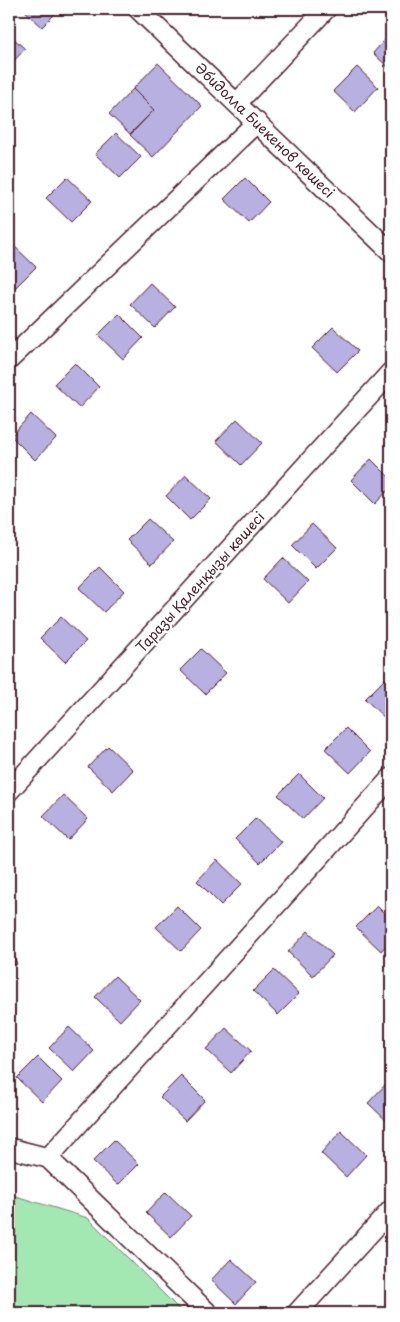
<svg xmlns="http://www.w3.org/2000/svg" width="400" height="1322" font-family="'Playpen Sans',sans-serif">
<rect width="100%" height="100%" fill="#fff"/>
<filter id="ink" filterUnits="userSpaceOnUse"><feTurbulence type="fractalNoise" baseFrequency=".02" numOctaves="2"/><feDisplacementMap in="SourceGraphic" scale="10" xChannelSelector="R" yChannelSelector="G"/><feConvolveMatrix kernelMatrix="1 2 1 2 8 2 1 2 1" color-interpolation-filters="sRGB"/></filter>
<g filter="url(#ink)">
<!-- green -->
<polygon fill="#a3e7b2" stroke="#76836e" points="9,1194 88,1218 183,1313 9,1313"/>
<!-- building -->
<g fill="#b7b0e1" stroke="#4a1f2b">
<polygon points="23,9 60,9 42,27"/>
<polygon points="391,33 391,70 373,53"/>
<polygon points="9,34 25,49 9,66"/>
<polygon points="158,63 202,106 153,157 130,135 154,110 133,89"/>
<polygon points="357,67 378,87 355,112 333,91"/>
<polygon points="133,89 154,110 130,134 109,114"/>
<polygon points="116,133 141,157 120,178 95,154"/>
<polygon points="67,177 92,201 71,222 46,198"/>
<polygon points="245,178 269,202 249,223 224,199"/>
<polygon points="11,243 36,267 15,288 9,282 9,246"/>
<polygon points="150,283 175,307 155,328 130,304"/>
<polygon points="119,314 143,338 123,359 98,335"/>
<polygon points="333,327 358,351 337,372 312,348"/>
<polygon points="75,363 99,387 79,408 54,384"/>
<polygon points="31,414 56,438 35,460 11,436"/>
<polygon points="237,419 262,443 241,465 216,441"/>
<polygon points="371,459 391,479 391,487 375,504 351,480"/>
<polygon points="186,475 211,499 190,520 166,496"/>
<polygon points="148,519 173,542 152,564 127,540"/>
<polygon points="312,524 337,548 316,569 292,545"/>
<polygon points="283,558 308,582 288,603 263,579"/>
<polygon points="100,567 124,591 104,612 79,588"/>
<polygon points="61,617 86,641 65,662 40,638"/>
<polygon points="201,649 226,673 205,694 180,670"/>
<polygon points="386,678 391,684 390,723 365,699"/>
<polygon points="346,728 370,752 350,773 325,749"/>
<polygon points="108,746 133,770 113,791 88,767"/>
<polygon points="299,774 323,798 303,819 278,795"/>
<polygon points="63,795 88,819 68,840 43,816"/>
<polygon points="256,818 281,842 260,863 235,839"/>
<polygon points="217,860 242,884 221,905 197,881"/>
<polygon points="177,906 201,930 181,951 156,927"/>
<polygon points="377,906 391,920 391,940 381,951 356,927"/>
<polygon points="308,931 333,955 313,976 288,952"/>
<polygon points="9,943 17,964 9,967"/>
<polygon points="274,970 299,994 278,1015 253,991"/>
<polygon points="115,976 140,1000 120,1021 95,997"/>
<polygon points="69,1027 94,1051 74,1072 49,1048"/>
<polygon points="226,1028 251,1051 231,1073 206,1049"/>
<polygon points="38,1057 62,1081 42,1102 17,1078"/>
<polygon points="181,1076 205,1100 185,1121 160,1097"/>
<polygon points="388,1082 391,1085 391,1125 368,1103"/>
<polygon points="341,1131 366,1155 346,1177 321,1153"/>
<polygon points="114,1140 139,1164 118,1185 93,1161"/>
<polygon points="166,1192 191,1216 171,1237 146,1213"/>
<polygon points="231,1259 256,1282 236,1304 211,1280"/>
</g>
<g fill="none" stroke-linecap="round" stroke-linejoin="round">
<!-- minor casing -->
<g stroke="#4a1f2b" stroke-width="22">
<g id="minor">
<polyline points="138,9 391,252"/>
<polyline points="237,103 326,9"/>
<polyline points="9,360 257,122"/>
<polyline points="9,791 391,372"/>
<polyline points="9,1148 48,1158 208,1313"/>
<polyline points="48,1158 391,778"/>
<polyline points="297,1313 391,1210"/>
</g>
</g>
<!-- minor -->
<use href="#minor" stroke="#fff" stroke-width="19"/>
</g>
</g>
<g text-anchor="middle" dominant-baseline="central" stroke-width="5" stroke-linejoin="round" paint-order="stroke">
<!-- street labels -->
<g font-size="14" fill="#4a1f2b" stroke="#fff">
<text transform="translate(265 130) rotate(44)">Әбидолла Биекенов көшесі</text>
<text transform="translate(200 582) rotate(-48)">Таразы Қаленқызы көшесі</text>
</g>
</g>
<!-- margin -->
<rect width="400" height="1322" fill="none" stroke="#fff" stroke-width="30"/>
<rect x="15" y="15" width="370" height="1292" fill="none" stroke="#4a1f2b" stroke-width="2" filter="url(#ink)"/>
</svg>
